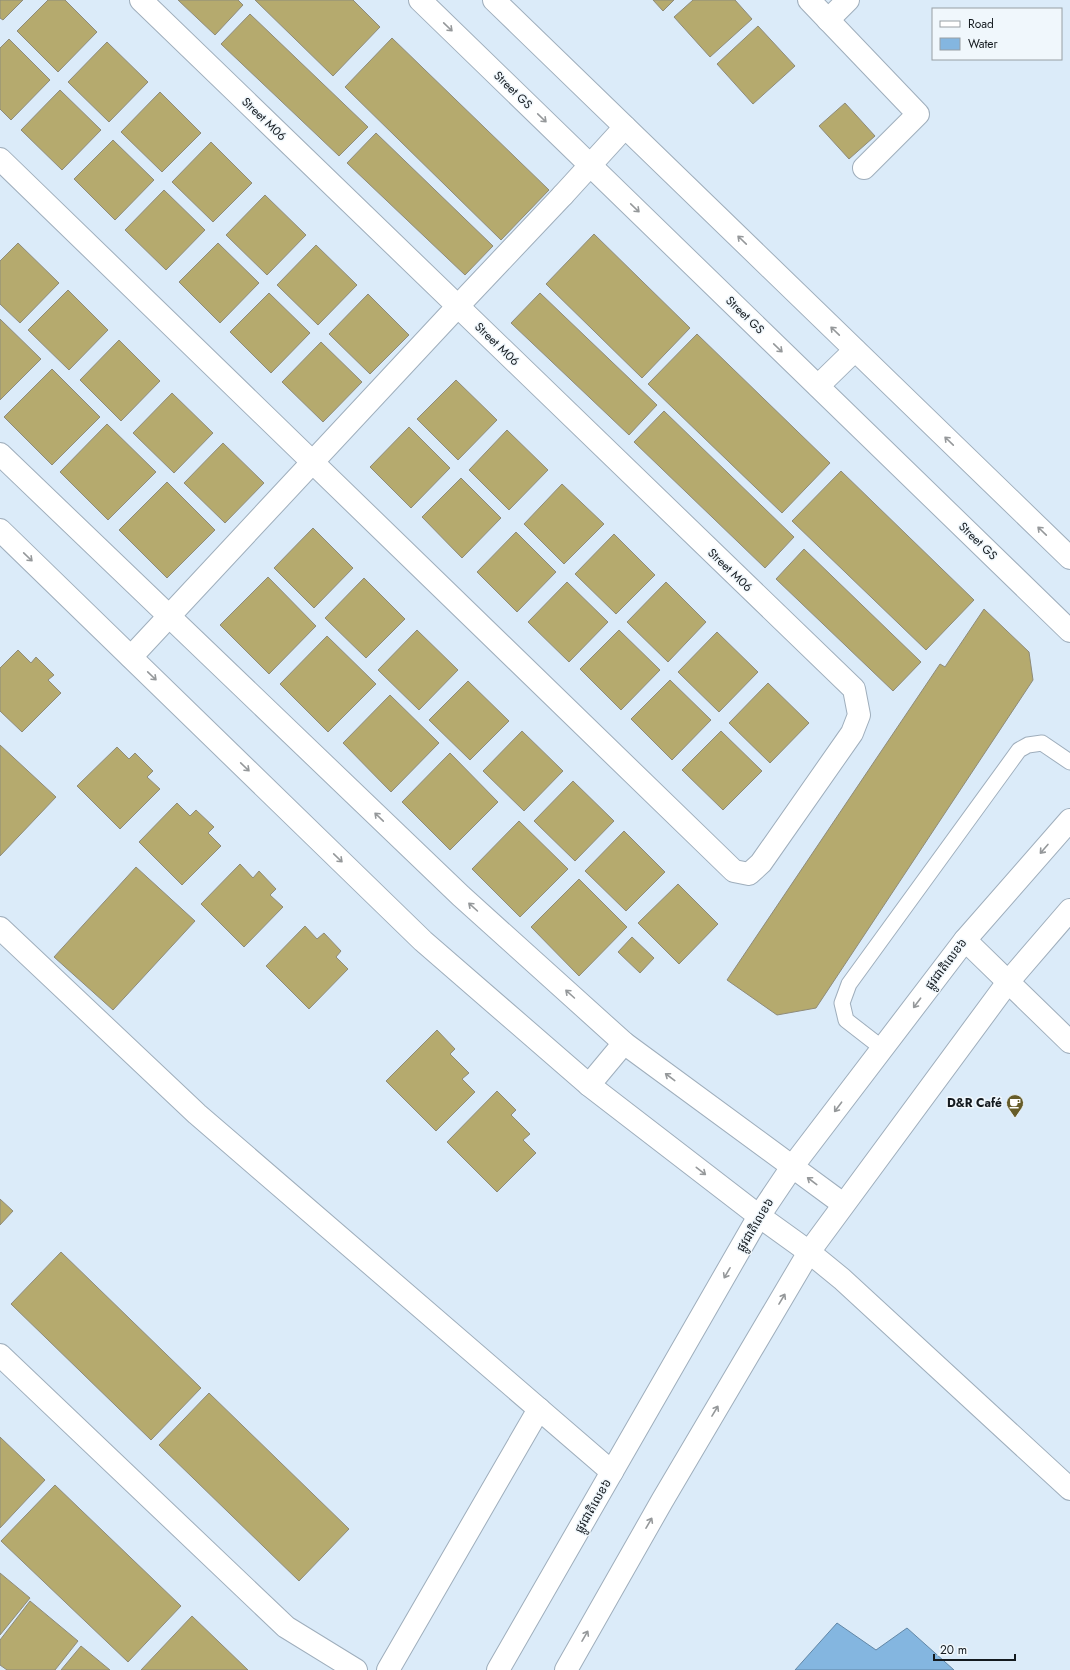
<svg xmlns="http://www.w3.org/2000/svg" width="1070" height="1670" font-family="Jost,'Noto Sans Khmer',sans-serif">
<rect width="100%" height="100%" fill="#dbebf9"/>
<!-- water -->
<polygon fill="#84b6e0" stroke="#6287a6" points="837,1623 876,1650 907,1628 954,1670 795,1670"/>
<!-- building -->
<g fill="#b5aa6e" stroke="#8e8b7a">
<polygon points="0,0 23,0 3,20 0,18"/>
<polygon points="48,0 65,0 97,32 58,72 17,31"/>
<polygon points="178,0 238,0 243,5 215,35"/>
<polygon points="255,0 353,0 380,27 333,76"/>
<polygon points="653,0 674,0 663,11"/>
<polygon points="693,0 735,0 752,19 710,57 674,17"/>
<polygon points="250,14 368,127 339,156 221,44"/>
<polygon points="758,26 795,66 753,104 717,64"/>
<polygon points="392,38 549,190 501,240 345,87"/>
<polygon points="9,39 50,80 11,120 0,109 0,48"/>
<polygon points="107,42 148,82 109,122 68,82"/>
<polygon points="60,90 101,130 62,170 21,130"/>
<polygon points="160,92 201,133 162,172 121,132"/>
<polygon points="845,103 875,136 849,159 819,126"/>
<polygon points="376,133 493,246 465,275 347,163"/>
<polygon points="113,140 154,180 115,220 74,179"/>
<polygon points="211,142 252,183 213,222 172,182"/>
<polygon points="164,190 205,230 166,270 125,230"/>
<polygon points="265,195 306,235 267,275 226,235"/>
<polygon points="594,234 690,328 642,378 546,284"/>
<polygon points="18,243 59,283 20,323 0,304 0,261"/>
<polygon points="218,243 259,283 220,323 179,282"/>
<polygon points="316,245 357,285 318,325 277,285"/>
<polygon points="68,290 108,330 69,370 28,330"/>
<polygon points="269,293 310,333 271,373 230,332"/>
<polygon points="540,293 657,405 629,435 511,323"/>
<polygon points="368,294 409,335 370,374 329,334"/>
<polygon points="0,319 41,359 0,400"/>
<polygon points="697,334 830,463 782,513 648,384"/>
<polygon points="119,340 160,381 121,421 80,380"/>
<polygon points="321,342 362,382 323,422 282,382"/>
<polygon points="52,369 100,417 52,465 4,417"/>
<polygon points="456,380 497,420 458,460 417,419"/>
<polygon points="172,393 213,433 174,473 133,433"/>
<polygon points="664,411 794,537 765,568 634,442"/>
<polygon points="107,424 156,472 108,520 60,472"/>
<polygon points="409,427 450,468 411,508 370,467"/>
<polygon points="507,430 548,470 509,510 469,470"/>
<polygon points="223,443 264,483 225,523 184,483"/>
<polygon points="841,471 974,600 926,650 792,521"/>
<polygon points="461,478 501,518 462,558 422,517"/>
<polygon points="167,482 215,530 167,578 119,530"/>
<polygon points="562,484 604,524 564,564 524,524"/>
<polygon points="313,528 353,568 314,608 274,568"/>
<polygon points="516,532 556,572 517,612 477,572"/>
<polygon points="614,534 655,575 616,614 575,574"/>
<polygon points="804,549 921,662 893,691 776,579"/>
<polygon points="268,577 316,626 269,674 220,625"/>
<polygon points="364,578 405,619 366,658 325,618"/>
<polygon points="567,582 608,622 569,662 528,622"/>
<polygon points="666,582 706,622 668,662 627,622"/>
<polygon points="984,609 1029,652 1033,680 816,1008 777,1015 727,980 940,664 945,667"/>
<polygon points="417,630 458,670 419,710 378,670"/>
<polygon points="619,630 660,670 621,710 580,669"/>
<polygon points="717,632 758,672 719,712 678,672"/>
<polygon points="327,636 376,684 328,732 280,684"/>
<polygon points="18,650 31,663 36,657 54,675 48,680 61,693 22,732 0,711 0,668"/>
<polygon points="670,680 711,720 672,760 631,719"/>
<polygon points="468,681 509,721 470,760 429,720"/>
<polygon points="768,683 809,723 770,763 729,723"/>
<polygon points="390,695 439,743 391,792 343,743"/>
<polygon points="522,731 563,771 524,811 483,771"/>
<polygon points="721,731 762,771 723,810 682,770"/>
<polygon points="0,745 56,797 0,856"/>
<polygon points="117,747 129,759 135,753 153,771 147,777 160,789 120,829 77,786"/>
<polygon points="450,753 498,802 450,850 402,802"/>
<polygon points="573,781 614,821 575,861 534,821"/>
<polygon points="177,803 190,816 196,810 214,827 208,833 221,846 182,885 139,842"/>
<polygon points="519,821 568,869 520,917 472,869"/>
<polygon points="624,831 665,872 626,911 585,871"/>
<polygon points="240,864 253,878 259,871 276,889 270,895 283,907 244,947 201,904"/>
<polygon points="136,867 195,921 113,1010 54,957"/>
<polygon points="579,879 627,927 579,976 531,927"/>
<polygon points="678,884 718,924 679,964 638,923"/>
<polygon points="305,926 317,939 324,933 341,951 336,957 348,969 309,1009 266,966"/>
<polygon points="632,937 654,958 640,973 618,952"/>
<polygon points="437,1030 455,1049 450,1054 469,1073 462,1079 475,1092 436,1131 386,1081"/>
<polygon points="497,1091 516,1110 511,1115 530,1134 523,1140 536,1153 497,1192 447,1142"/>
<polygon points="0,1199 13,1211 0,1225"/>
<polygon points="61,1252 201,1388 151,1440 11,1304"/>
<polygon points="209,1393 349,1529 299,1581 159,1445"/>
<polygon points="0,1437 45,1480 0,1528"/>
<polygon points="55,1485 181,1606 128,1662 1,1541"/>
<polygon points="0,1573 30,1598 0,1635"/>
<polygon points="30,1601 78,1641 55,1670 7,1670 0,1665 0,1640"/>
<polygon points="192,1616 248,1670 141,1670"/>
<polygon points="81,1646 110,1670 61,1670"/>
</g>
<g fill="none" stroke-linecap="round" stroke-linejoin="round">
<!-- service casing -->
<g stroke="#9faebc" stroke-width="17">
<polyline id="service" points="882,1048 846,1020 842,1003 849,984 1019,750 1028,745 1042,743 1070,762"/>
</g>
<!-- pedestrian casing -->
<g stroke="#9faebc" stroke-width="24">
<polyline id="pedestrian" points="458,306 563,195"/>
</g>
<!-- minor casing -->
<g stroke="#9faebc" stroke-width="24">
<g id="minor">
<polyline points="809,0 918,114 864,168"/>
<polyline points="828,20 848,0"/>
<polyline points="0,159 734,871 749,874 761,863 852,733 859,715 854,689 141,0"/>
<polyline points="563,195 625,127"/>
<polyline points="0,454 461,896 624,1043 843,1204"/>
<polyline points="0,530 423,941 589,1085 759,1216 809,1252 842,1279 1070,1489"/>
<polyline points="131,657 458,306"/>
<polyline points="0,928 197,1114 612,1472"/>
<polyline points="965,940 1070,1042"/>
<polyline points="589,1085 624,1043"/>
<polyline points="0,1355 286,1627 356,1670"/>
<polyline points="388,1670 539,1409"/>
</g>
</g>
<!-- tertiary casing -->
<g stroke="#9faebc" stroke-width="24">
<g id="tertiary">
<polyline points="420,0 1070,631"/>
<polyline points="494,0 1070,558"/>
<polyline points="818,386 855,350"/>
</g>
</g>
<!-- trunk casing -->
<g stroke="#9faebc" stroke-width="24">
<g id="trunk">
<polyline points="498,1670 759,1216 792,1167 965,940 1070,820"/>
<polyline points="566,1670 662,1501 809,1252 1008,982 1070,910"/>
</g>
</g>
<!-- service -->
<use href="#service" stroke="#fff" stroke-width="15"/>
<!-- pedestrian -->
<use href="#pedestrian" stroke="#fff" stroke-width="22"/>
<!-- minor -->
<use href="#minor" stroke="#fff" stroke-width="22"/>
<!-- tertiary -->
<use href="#tertiary" stroke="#fff" stroke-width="22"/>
<!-- trunk -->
<use href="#trunk" stroke="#fff" stroke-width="22"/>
</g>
<!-- one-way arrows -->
<defs><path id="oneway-shaft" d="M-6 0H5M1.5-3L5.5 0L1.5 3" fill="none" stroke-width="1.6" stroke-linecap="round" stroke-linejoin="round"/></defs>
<g stroke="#95989a">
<use href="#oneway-shaft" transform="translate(448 27) rotate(44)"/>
<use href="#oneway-shaft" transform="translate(542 118) rotate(44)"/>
<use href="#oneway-shaft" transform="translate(635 208) rotate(44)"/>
<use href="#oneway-shaft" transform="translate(742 240) rotate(-136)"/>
<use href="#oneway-shaft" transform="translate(835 331) rotate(-136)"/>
<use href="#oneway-shaft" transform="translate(778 348) rotate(44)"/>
<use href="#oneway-shaft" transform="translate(949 441) rotate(-136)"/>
<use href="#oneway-shaft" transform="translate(1042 531) rotate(-136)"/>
<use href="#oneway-shaft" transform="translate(28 557) rotate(44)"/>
<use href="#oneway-shaft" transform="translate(152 676) rotate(44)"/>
<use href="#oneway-shaft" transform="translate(245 767) rotate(44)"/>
<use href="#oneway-shaft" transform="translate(379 817) rotate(-136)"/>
<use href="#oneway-shaft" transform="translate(1044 849) rotate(131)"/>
<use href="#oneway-shaft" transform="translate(338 858) rotate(44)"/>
<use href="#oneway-shaft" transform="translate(473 907) rotate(-138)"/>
<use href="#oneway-shaft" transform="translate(570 994) rotate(-138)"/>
<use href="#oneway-shaft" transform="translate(917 1003) rotate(127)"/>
<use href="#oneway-shaft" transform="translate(670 1077) rotate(-143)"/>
<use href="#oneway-shaft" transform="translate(838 1107) rotate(127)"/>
<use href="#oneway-shaft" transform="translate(701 1171) rotate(38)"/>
<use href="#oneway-shaft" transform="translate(812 1181) rotate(-143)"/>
<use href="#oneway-shaft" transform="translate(727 1273) rotate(120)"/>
<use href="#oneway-shaft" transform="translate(782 1299) rotate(-59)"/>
<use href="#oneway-shaft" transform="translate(715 1411) rotate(-59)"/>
<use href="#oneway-shaft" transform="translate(649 1523) rotate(-60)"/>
<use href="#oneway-shaft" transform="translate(585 1636) rotate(-60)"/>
</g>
<!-- icons -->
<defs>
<g id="cafe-pin" transform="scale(0.9)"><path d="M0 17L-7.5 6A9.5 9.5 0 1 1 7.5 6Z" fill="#665c29" stroke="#f0f7fc"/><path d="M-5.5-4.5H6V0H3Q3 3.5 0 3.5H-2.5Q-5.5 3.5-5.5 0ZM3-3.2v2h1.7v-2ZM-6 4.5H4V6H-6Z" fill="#fff"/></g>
</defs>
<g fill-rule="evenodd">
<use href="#cafe-pin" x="1015" y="1103"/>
</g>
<g text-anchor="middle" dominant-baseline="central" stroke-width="3" stroke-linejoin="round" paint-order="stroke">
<!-- street labels -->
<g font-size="12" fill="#141a1f" stroke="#f0f7fc">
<text transform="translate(513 90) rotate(44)">Street GS</text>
<text transform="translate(264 119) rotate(44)">Street M06</text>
<text transform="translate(745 315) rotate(44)">Street GS</text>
<text transform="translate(497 344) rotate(44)">Street M06</text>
<text transform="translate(978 541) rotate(44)">Street GS</text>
<text transform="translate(730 570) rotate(44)">Street M06</text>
<text transform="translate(946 964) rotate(-53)">ផ្លូវជាតិលេខ៦</text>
<text transform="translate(755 1225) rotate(-59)">ផ្លូវជាតិលេខ៦</text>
<text transform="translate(593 1506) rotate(-60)">ផ្លូវជាតិលេខ៦</text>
</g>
<!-- poi labels -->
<g font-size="12" font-weight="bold" fill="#141a1f" stroke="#f0f7fc" text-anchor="end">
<text x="1002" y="1103">D&amp;R Café</text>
</g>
</g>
<!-- legend -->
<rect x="932" y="8" width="130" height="52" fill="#f0f7fc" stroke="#989fa4"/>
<rect x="940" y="21" width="20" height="6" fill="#ffffff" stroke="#989fa4"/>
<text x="968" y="28" font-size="12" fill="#141a1f">Road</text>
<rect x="940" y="38" width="20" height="12" fill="#84b6e0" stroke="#989fa4"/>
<text x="968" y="48" font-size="12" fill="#141a1f">Water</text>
<!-- scale -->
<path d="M934 1654v6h81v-6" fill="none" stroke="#141a1f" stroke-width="2"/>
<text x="940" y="1654" font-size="12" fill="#141a1f" stroke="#f0f7fc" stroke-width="3" paint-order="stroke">20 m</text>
</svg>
